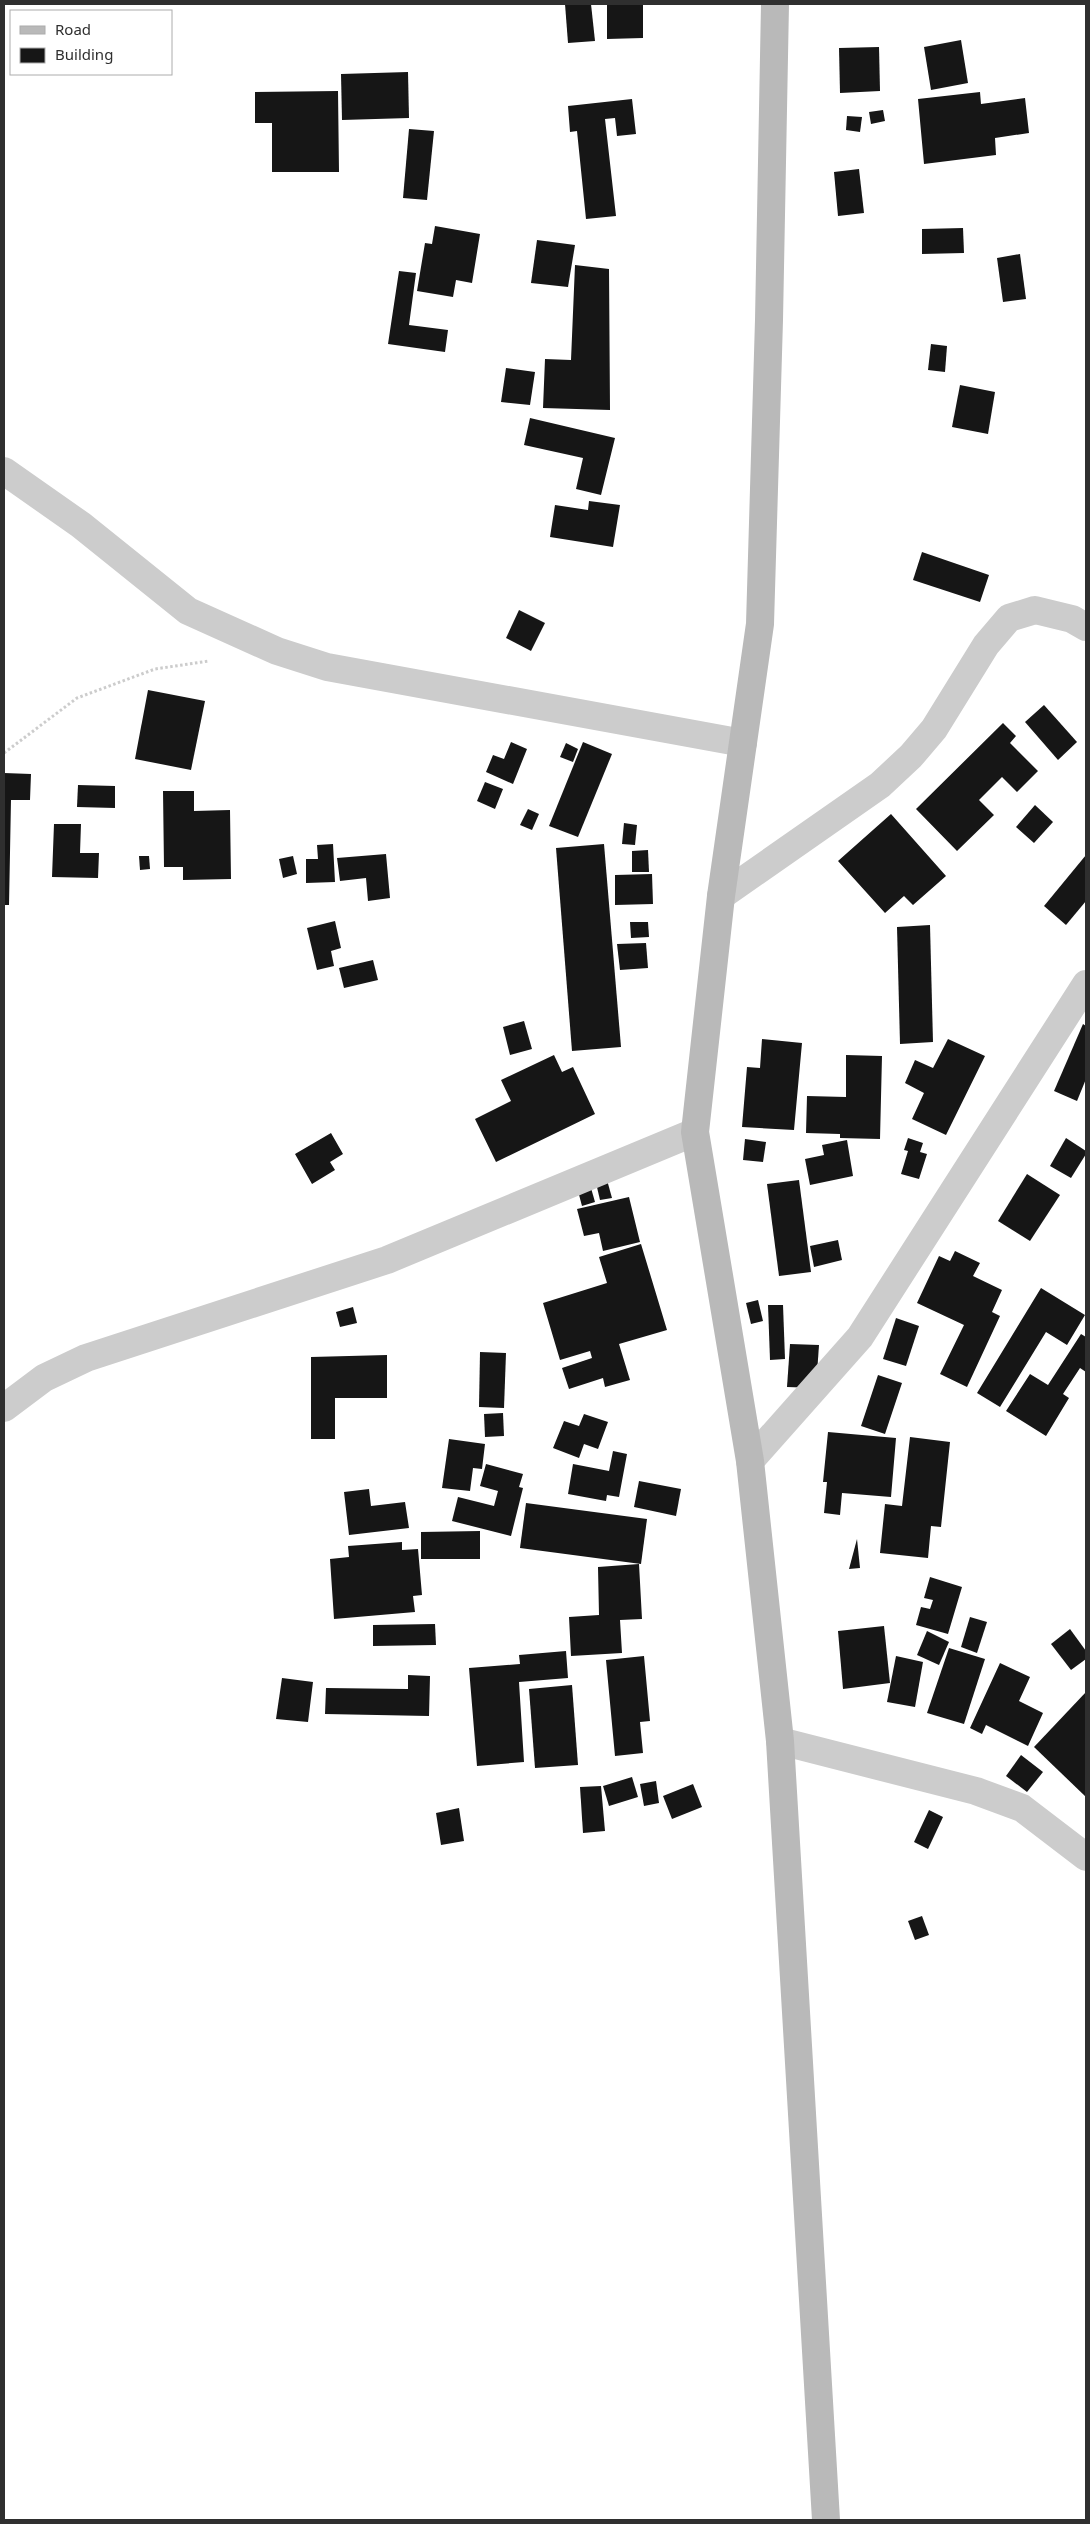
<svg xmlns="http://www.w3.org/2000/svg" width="1090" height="2524" font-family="'Noto Sans',sans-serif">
<rect width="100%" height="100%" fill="#fff"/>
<!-- building -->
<g fill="#161616">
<polygon points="565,4 591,4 595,41 568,43"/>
<polygon points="607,4 643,4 643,38 607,39"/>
<polygon points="961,40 968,83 931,90 924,47"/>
<polygon points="879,47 880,91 840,93 839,48"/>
<polygon points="408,72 409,118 342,120 341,74"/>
<polygon points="338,91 339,172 272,172 272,123 255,123 255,92"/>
<polygon points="980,92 981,104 1025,98 1029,133 995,138 996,155 924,164 918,99"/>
<polygon points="632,99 636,134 617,136 615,118 605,119 616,216 586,219 577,131 570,132 568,106"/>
<polygon points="883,110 885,121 871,124 869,112"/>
<polygon points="847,116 862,117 860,132 846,130"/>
<polygon points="409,129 434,131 427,200 403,198"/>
<polygon points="859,169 864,213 838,216 834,172"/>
<polygon points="435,226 480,234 472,283 456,280 453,297 417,291 425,243 432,244"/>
<polygon points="963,228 964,253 922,254 922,229"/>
<polygon points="537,240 575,245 568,287 531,283"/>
<polygon points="1020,254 1026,299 1003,302 997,258"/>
<polygon points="575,265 609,269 610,410 543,408 545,359 571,360"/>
<polygon points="399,271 416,273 409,325 448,330 445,352 388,344"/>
<polygon points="931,344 947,346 945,372 928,370"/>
<polygon points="506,368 535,372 530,405 501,402"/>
<polygon points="960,385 995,392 988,434 952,427"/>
<polygon points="530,418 615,438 601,495 576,489 583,458 524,445"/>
<polygon points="589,501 620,505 613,547 550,537 555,505 588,510"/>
<polygon points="922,552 989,575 980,602 913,580"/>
<polygon points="519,610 545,623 531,651 506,638"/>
<polygon points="148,690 205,701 191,770 135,759"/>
<polygon points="1044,705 1077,742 1058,760 1025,722"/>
<polygon points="1003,723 1016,736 1010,743 1038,771 1017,792 1002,777 979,800 994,815 957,851 916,809"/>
<polygon points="511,742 527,749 513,784 486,772 493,755 504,759"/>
<polygon points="583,742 612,754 578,837 549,826"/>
<polygon points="566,743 578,749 573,762 560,757"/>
<polygon points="4,773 31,774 30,800 11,800 9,905 4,905"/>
<polygon points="485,782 503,789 495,809 477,801"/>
<polygon points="78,785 115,786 115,808 77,807"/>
<polygon points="163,791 194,791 194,811 230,810 231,879 183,880 183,867 164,867"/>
<polygon points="1035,805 1053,822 1034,843 1016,827"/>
<polygon points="528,809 539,814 532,830 520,825"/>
<polygon points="891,814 946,876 913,905 904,896 885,913 838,861"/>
<polygon points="624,823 637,825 635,845 622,844"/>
<polygon points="54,824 81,824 80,853 99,853 98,878 52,877"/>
<polygon points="333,844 335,882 306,883 306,859 318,859 317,845"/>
<polygon points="604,844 621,1047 572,1051 556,848"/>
<polygon points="648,850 649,872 632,872 632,851"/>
<polygon points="386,854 390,898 368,901 366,878 340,881 337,858"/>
<polygon points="1086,855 1086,901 1066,925 1044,906"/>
<polygon points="139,856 149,856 150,869 140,870"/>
<polygon points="293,856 297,874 283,878 279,859"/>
<polygon points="652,874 653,904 615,905 615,875"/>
<polygon points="335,921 341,948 331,951 334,966 317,970 307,928"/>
<polygon points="630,922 648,922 649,937 631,938"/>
<polygon points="930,925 933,1042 900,1044 897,927"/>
<polygon points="646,943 648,968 620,970 617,944"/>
<polygon points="373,960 378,980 344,988 339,968"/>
<polygon points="524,1021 532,1049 510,1055 503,1027"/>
<polygon points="1083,1024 1086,1026 1086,1079 1077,1101 1054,1091"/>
<polygon points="762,1039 802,1043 794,1130 742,1127 747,1067 760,1068"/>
<polygon points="948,1039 985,1056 946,1135 912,1119 924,1093 905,1083 915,1060 933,1068"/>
<polygon points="554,1055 562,1072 573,1067 595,1114 496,1162 475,1119 511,1101 501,1080"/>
<polygon points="846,1055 882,1056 880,1139 840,1138 840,1134 806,1133 807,1096 846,1097"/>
<polygon points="331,1133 343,1154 330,1162 335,1170 312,1184 295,1154"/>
<polygon points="908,1138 923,1143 920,1152 927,1154 919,1179 901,1174 908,1151 904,1150"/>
<polygon points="1066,1138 1086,1151 1086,1154 1071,1178 1050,1166"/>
<polygon points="745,1139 766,1142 763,1162 743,1160"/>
<polygon points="847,1140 853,1176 810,1185 805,1159 824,1155 822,1145"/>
<polygon points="1027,1174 1060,1195 1030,1241 998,1221"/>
<polygon points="607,1180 612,1198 600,1200 596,1183"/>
<polygon points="799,1180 811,1272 779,1276 767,1184"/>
<polygon points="591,1188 595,1202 582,1206 578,1191"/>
<polygon points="629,1197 640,1242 603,1251 599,1233 584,1236 577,1209"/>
<polygon points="838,1240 842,1260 814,1267 810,1246"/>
<polygon points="641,1244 667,1330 619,1344 630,1380 605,1387 603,1378 569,1389 562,1368 592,1358 590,1351 560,1360 543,1303 607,1283 599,1257"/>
<polygon points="955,1251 980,1263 973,1276 1002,1290 992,1312 1000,1316 967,1387 940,1374 964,1325 917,1303 939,1256 950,1261"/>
<polygon points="1041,1288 1085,1315 1067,1345 1046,1332 1000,1407 977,1393"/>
<polygon points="758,1300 763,1321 751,1324 746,1303"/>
<polygon points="768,1305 783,1305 785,1359 770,1360"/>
<polygon points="353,1307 357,1323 340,1327 336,1312"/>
<polygon points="896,1318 919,1326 906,1366 883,1359"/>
<polygon points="1081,1334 1086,1337 1086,1372 1080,1368 1063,1394 1069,1398 1046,1436 1006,1411 1030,1374 1048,1385"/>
<polygon points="790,1344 819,1345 816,1388 787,1387"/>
<polygon points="480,1352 506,1353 504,1408 479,1407"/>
<polygon points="387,1355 387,1398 335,1398 335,1439 311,1439 311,1357"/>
<polygon points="878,1375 902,1383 885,1434 861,1426"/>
<polygon points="503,1413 504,1436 485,1437 484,1414"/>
<polygon points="584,1414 608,1422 598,1449 584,1444 579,1458 553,1448 564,1421 579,1426"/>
<polygon points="828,1432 896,1438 891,1497 842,1493 840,1515 824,1513 827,1482 823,1482"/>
<polygon points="910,1437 950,1442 941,1527 931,1526 928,1558 880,1553 885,1504 902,1506"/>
<polygon points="449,1439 485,1444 482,1469 473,1468 470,1491 442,1488"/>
<polygon points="613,1451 627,1454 619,1497 607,1495 606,1501 568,1494 573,1464 609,1471"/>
<polygon points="486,1464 523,1474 519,1487 523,1488 511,1536 452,1521 458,1497 494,1506 498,1491 480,1486"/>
<polygon points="639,1481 681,1489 676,1516 634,1507"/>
<polygon points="369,1489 371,1506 405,1502 409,1528 349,1535 344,1492"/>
<polygon points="526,1503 647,1519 641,1564 520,1548"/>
<polygon points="480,1531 480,1559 421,1559 421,1532"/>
<polygon points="857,1539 860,1568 849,1569"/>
<polygon points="402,1542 402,1550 418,1549 422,1595 413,1596 415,1612 334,1619 330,1559 349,1557 348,1546"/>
<polygon points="639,1564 642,1619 620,1620 622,1653 571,1656 569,1617 599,1615 598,1567"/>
<polygon points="930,1577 962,1587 948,1634 916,1625 921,1607 930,1609 933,1600 924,1598"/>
<polygon points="970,1617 987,1622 977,1653 961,1647"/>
<polygon points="435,1624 436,1645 373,1646 373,1625"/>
<polygon points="884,1626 890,1683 843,1689 838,1631"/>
<polygon points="1070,1629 1086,1651 1086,1659 1071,1670 1051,1644"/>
<polygon points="927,1631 949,1642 939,1665 917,1655"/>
<polygon points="949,1648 985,1659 964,1724 927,1713"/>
<polygon points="566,1651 568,1678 519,1682 524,1762 477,1766 469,1668 520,1664 519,1655"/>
<polygon points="644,1656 650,1721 640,1722 643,1753 615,1756 606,1660"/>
<polygon points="896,1656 923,1662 915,1707 887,1702"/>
<polygon points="1000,1663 1030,1677 1019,1701 1043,1713 1028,1746 986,1725 982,1734 970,1728"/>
<polygon points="408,1675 430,1676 429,1716 325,1714 326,1688 408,1689"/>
<polygon points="282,1678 313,1682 308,1722 276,1719"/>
<polygon points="572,1685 578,1765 535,1768 529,1689"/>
<polygon points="1086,1692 1086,1797 1034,1747"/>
<polygon points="1021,1755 1043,1772 1027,1792 1006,1776"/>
<polygon points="632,1777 638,1797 609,1806 603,1786"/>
<polygon points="656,1781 659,1803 644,1806 640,1784"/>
<polygon points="693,1784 702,1807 672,1819 663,1796"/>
<polygon points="601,1786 605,1831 583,1833 580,1787"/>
<polygon points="459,1808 464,1841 441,1845 436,1813"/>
<polygon points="929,1810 943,1817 928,1849 914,1842"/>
<polygon points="922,1916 929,1935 915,1940 908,1921"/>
</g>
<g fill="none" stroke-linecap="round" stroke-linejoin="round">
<!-- path -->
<polyline stroke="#ccc" stroke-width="3" stroke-dasharray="2.5 2.5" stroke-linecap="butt" points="4,753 77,698 155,669 209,661"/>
<!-- street -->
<g stroke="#ccc" stroke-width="28">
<polyline points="4,471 81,525 188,611 277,651 327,667 743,743"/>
<polyline points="721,896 880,785 911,756 934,729 986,645 1009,618 1035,610 1072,619 1086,627"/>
<polyline points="4,1408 44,1378 86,1358 387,1260 695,1132"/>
<polyline points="750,1461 860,1337 1086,984"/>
<polyline points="780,1741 976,1791 1022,1808 1086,1857"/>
</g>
<!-- secondary -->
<polyline stroke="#b9b9b9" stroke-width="28" points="775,4 769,320 760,624 721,896 695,1132 750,1461 780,1741 826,2520"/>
</g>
<!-- border -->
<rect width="1090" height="2524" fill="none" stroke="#2f2f2f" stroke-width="10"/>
<!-- legend -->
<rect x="10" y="10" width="162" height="65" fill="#ffffff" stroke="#acacac"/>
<rect x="20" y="26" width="25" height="8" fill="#b9b9b9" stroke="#acacac"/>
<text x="55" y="35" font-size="15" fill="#2f2f2f">Road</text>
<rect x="20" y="48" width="25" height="15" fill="#161616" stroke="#acacac"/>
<text x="55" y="60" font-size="15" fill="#2f2f2f">Building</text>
</svg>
